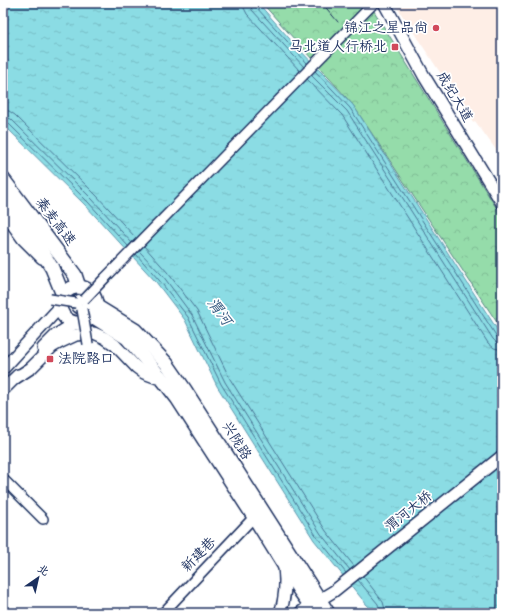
<svg xmlns="http://www.w3.org/2000/svg" width="505" height="616" font-family="'Indie Flower','LXGW WenKai TC',sans-serif">
<defs>
<pattern id="park-crowns" width="20" height="18" patternUnits="userSpaceOnUse"><rect width="20" height="18" fill="#95dcaa"/><path d="M2 6a3 3 0 1 1 6 0M12 15a3 3 0 1 1 6 0" fill="none" stroke="#80bd95"/></pattern>
<pattern id="water-ripples" width="26" height="14" patternUnits="userSpaceOnUse"><rect width="26" height="14" fill="#8bdce4"/><path d="M2 4q2-2 4 0t4 0M15 11q2-2 4 0t4 0" fill="none" stroke="#77bdc6"/></pattern>
</defs>
<rect width="100%" height="100%" fill="#fff"/>
<filter id="ink" filterUnits="userSpaceOnUse"><feTurbulence type="fractalNoise" baseFrequency=".025" numOctaves="2"/><feDisplacementMap in="SourceGraphic" scale="8" xChannelSelector="R" yChannelSelector="G"/><feConvolveMatrix kernelMatrix="1 2 1 2 8 2 1 2 1" color-interpolation-filters="sRGB"/></filter>
<g filter="url(#ink)">
<!-- built -->
<polygon fill="#feeee6" points="394,3 502,3 502,158 475,121 473,122"/>
<!-- park -->
<polygon fill="url(#park-crowns)" stroke="#588684" points="262,3 369,3 502,217 502,330 353,105"/>
<!-- water -->
<polygon fill="url(#water-ripples)" stroke="#5e97ae" points="3,3 258,3 296,46 353,105 502,337 502,613 372,613 371,610 314,540 217,386 185,320 156,282 85,205 3,124"/>
<g fill="none" stroke-linecap="round" stroke-linejoin="round">
<!-- shore -->
<g stroke="#487494" stroke-width="1">
<polyline points="244,3 244,8 247,14 300,71"/>
<polyline points="250,3 252,10 304,67"/>
<polyline points="255,3 256,7 307,63"/>
<polyline points="315,71 350,108 497,337 502,339"/>
<polyline points="311,75 347,111 493,339 497,343 502,344"/>
<polyline points="307,79 342,115 488,343 494,348 502,350"/>
<polyline points="3,110 9,111 15,115 96,195 136,238"/>
<polyline points="3,116 11,119 92,199 132,243"/>
<polyline points="3,121 8,123 88,202 128,246"/>
<polyline points="144,246 168,273 197,311 230,379 326,531 354,566"/>
<polyline points="139,251 163,276 192,315 225,382 321,534 350,570"/>
<polyline points="136,254 159,280 188,317 221,384 317,537 346,573"/>
<polyline points="363,576 383,602 386,613"/>
<polyline points="358,580 378,604 380,613"/>
</g>
<!-- minor casing -->
<g stroke="#1b2f5e" stroke-width="12">
<g id="minor">
<polyline points="105,278 374,3"/>
<circle cx="81" cy="304" r="5"/>
<polyline points="3,479 43,519"/>
<polyline points="163,613 254,517"/>
</g>
</g>
<!-- major casing -->
<g stroke="#1b2f5e" stroke-width="14">
<g id="major">
<polyline points="384,3 424,76 502,203"/>
<polyline points="3,211 23,239 42,258"/>
<polyline points="43,348 56,335 75,323"/>
<polyline points="3,369 60,307"/>
<polyline points="14,379 31,368 52,347 61,342 76,335 94,333 105,338 115,345 136,367 144,373 163,380"/>
<polyline points="3,390 18,375"/>
<path d="M280 613C286 597 286 583 284 567"/>
<polyline points="300,613 311,605 334,591 502,456"/>
</g>
</g>
<!-- highway casing -->
<g stroke="#1b2f5e" stroke-width="16">
<g id="highway">
<polyline points="3,179 75,275 79,287"/>
<polyline points="3,195 41,250 52,268 63,295"/>
<circle cx="78" cy="305" r="18"/>
<polyline points="96,306 135,330 167,364 185,390 328,613"/>
<polyline points="92,316 127,338 163,380 177,398 254,517 300,591 316,613"/>
</g>
</g>
<!-- minor -->
<use href="#minor" stroke="#fff" stroke-width="9"/>
<!-- major -->
<use href="#major" stroke="#fff" stroke-width="11"/>
<!-- highway -->
<use href="#highway" stroke="#fff" stroke-width="13"/>
<!-- tram -->
<polyline stroke="#1b2f5e" stroke-width="1" points="322,3 338,22"/>
<!-- minor-bridge casing -->
<g stroke="#1b2f5e" stroke-width="12" stroke-linecap="butt">
<g id="minor-bridge">
<polyline points="50,299 76,303"/>
<polyline points="84,300 105,278"/>
<polyline points="82,309 88,344"/>
</g>
</g>
<!-- minor-bridge -->
<use href="#minor-bridge" stroke="#fff" stroke-width="9"/>
</g>
</g>
<!-- markers -->
<g fill="#d1495b" stroke="#fff" stroke-width="1.5">
<circle cx="436" cy="28" r="4"/>
<rect x="391" y="43" width="8" height="8" rx="2"/>
<rect x="46" y="355" width="8" height="8" rx="2"/>
</g>
<g text-anchor="middle" dominant-baseline="central" stroke-width="3.5" stroke-linejoin="round" paint-order="stroke">
<!-- poi labels -->
<g font-size="14" fill="#1b2f5e" stroke="#fff" text-anchor="end">
<text x="428" y="28">锦江之星品尚</text>
<text x="387" y="47">马北道人行桥北</text>
<text x="58" y="359" text-anchor="start">法院路口</text>
</g>
<!-- street labels -->
<g font-size="14" fill="#1b2f5e" stroke="#fff">
<text transform="translate(454 97) rotate(59)">成纪大道</text>
<text transform="translate(55 222) rotate(53)">秦麦高速</text>
<text transform="translate(236 441) rotate(58)">兴陇路</text>
<text transform="translate(409 512) rotate(-39)">渭河大桥</text>
<text transform="translate(199 555) rotate(-46)">新建巷</text>
</g>
<!-- water labels -->
<g font-size="15" font-style="italic" fill="#375a80" stroke="#fff">
<text transform="translate(219 312) rotate(53)">渭河</text>
</g>
</g>
<!-- margin -->
<rect width="505" height="616" fill="none" stroke="#fff" stroke-width="16"/>
<rect x="8" y="8" width="489" height="600" fill="none" stroke="#1b2f5e" stroke-width="1.5" filter="url(#ink)"/>
<!-- north arrow -->
<g transform="translate(38 578) rotate(34)" stroke="#ffffff" stroke-width="3" paint-order="stroke">
<path d="M0-3L7 15L0 10L-7 15Z" fill="#1b2f5e"/>
<text y="-6" font-size="11" font-weight="bold" text-anchor="middle" fill="#1b2f5e">北</text>
</g>
</svg>
